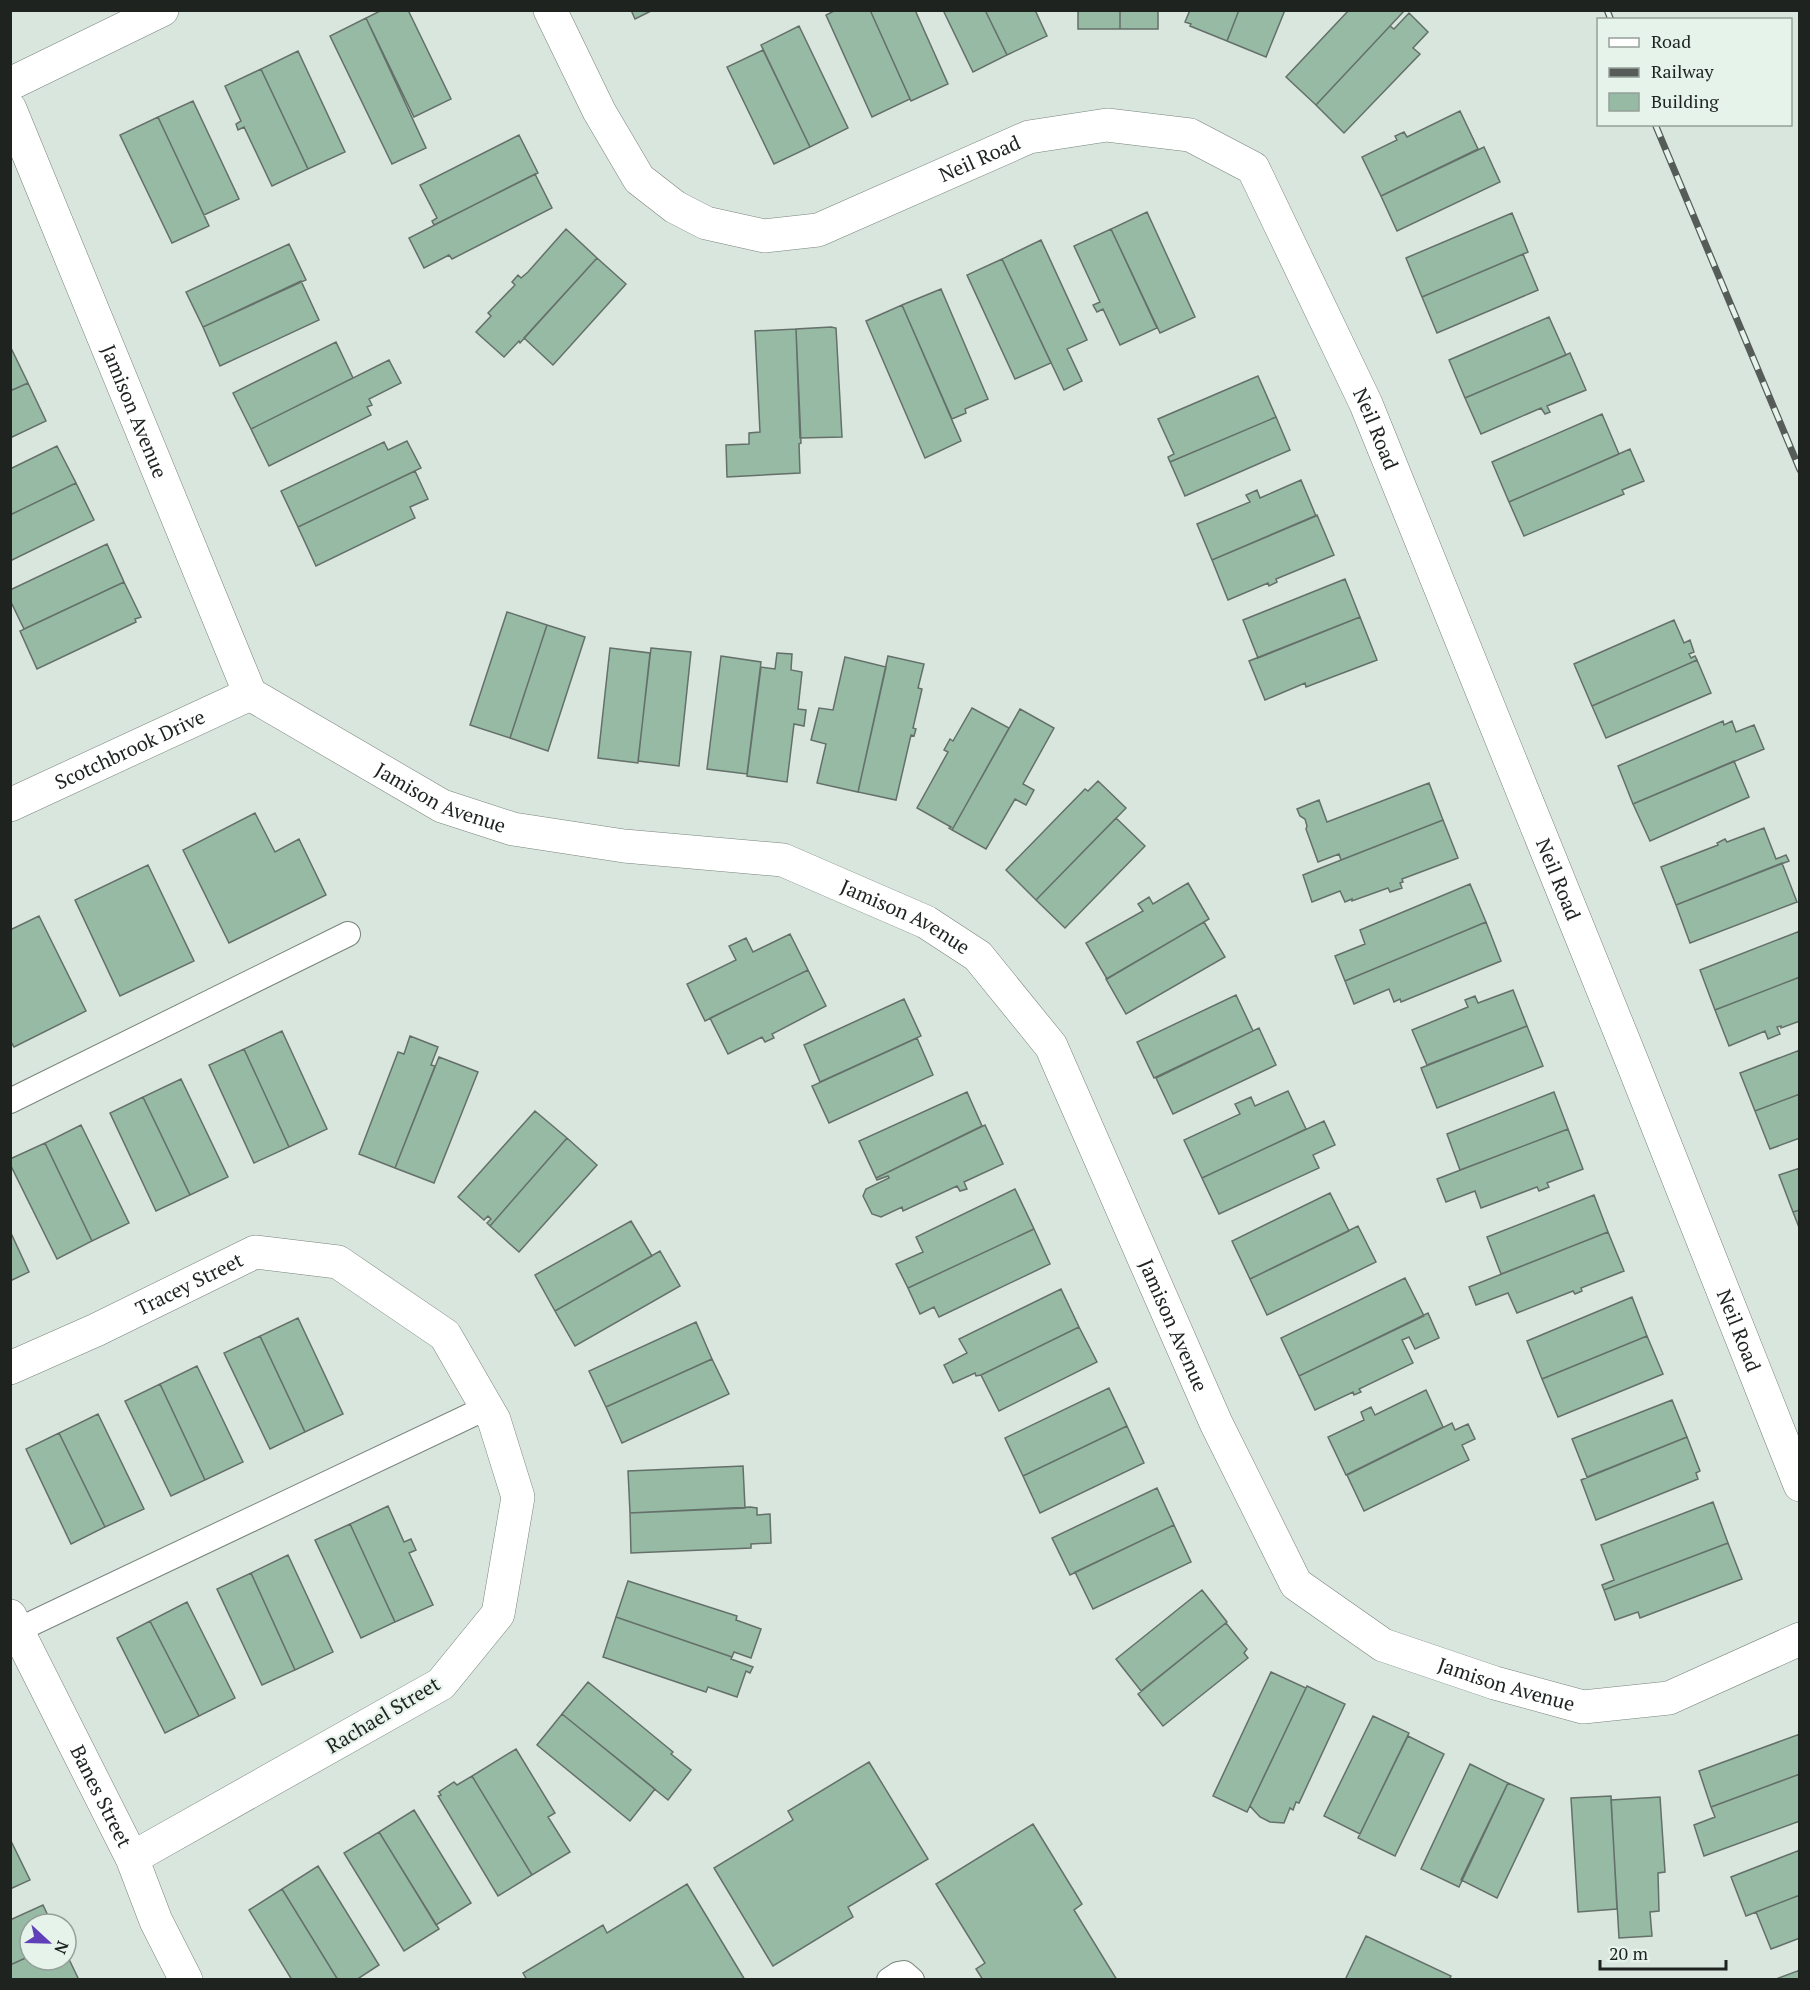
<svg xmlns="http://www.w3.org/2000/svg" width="1810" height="1990" viewBox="0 0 1810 1990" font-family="'PT Serif',serif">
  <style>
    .building { fill: #96baa4; stroke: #647069; stroke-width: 1.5 }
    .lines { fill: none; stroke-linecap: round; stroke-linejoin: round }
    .service-casing { stroke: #78847c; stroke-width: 26 }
    .minor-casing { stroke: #78847c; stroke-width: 34 }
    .service { stroke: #fff; stroke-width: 24 }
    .minor { stroke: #fff; stroke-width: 33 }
    .rail-casing { stroke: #565d59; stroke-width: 7 }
    .rail { stroke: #e5f3ea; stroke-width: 4.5; stroke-dasharray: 14; stroke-linecap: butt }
    .labels { text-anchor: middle; stroke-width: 4.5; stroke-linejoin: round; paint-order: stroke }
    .street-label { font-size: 20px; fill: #1e2320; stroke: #e5f3ea }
  </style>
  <rect width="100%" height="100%" fill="#d8e6dd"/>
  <!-- building -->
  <path class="building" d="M382 10H408L451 99 414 117 366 18Z
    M631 10H653L635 19Z
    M836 10H870L910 99 872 117 826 15Z
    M870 10H915L948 84 911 101Z
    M943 10H985L1007 55 973 72Z
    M985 10H1035L1047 36 1007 55Z
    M1078 10H1120V29H1078Z
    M1120 10H1158V29H1120Z
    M1190 10H1239L1227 41 1190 26 1191 24 1185 22Z
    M1239 10H1285L1266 57 1227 41Z
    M1349 10H1405L1316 105 1286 77Z
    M1409 13 1428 32 1413 48 1420 54 1344 133 1316 105 1390 26 1394 29Z
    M366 18 426 148 392 164 330 36Z
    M799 26 848 128 810 147 761 45Z
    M763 50 810 147 774 164 727 67Z
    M298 51 345 152 308 169 261 69Z
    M261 69 308 169 272 186 244 127 238 130 236 124 241 121 225 86Z
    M193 101 239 199 204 215 158 117Z
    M1460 111 1478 149 1381 196 1362 157 1397 140 1395 136 1404 132 1407 137Z
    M158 117 209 226 172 243 120 135Z
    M519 135 538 173 434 225 432 221 437 218 420 185Z
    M1484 147 1500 182 1397 231 1381 196Z
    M535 174 552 208 452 259 449 255 424 268 409 238Z
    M1147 212 1195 317 1160 333 1111 229Z
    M1512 213 1528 252 1422 297 1406 258Z
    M566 229 597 258 520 343 519 341 504 357 476 332 491 316 488 313 515 285 512 282 518 275 521 278 528 272Z
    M1111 229 1157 328 1120 345 1103 309 1097 312 1093 305 1100 302 1074 246Z
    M1041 240 1087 340 1067 349 1082 381 1064 390 1002 259Z
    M289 244 306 280 203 327 186 292Z
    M1523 254 1538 290 1437 333 1422 297Z
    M597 258 626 284 553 365 524 338Z
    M1002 259 1051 363 1015 379 967 275Z
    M301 281 319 320 220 366 203 327Z
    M941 289 988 399 965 409 966 413 952 419 902 305Z
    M902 305 961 441 925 458 866 321Z
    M1549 317 1566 355 1465 398 1449 360Z
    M831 327 836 328 842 437 800 438 796 329Z
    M796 329 801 443 799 444 800 473 727 477 726 445 749 444V433L760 432 755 331Z
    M336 342 353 378 251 429 233 393Z
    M10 346 28 383 10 391Z
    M1570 353 1586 390 1547 406 1550 412 1545 414 1541 408 1481 434 1465 398Z
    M389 360 401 383 369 399 372 405 367 407 371 415 269 466 251 429Z
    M1258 376 1276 417 1170 462 1168 457 1174 454 1158 419Z
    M28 383 46 421 10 438V391Z
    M1602 414 1619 454 1509 502 1492 462Z
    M1276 417 1290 450 1185 496 1170 462Z
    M407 441 421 468 298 527 281 491 384 442 388 450Z
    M57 446 76 483 10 515V469Z
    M1630 449 1644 481 1622 490 1624 494 1524 536 1509 502Z
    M415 471 428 499 410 507 415 518 316 566 298 527Z
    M1301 480 1316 516 1212 560 1197 524 1250 502 1246 495 1257 490 1260 498Z
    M76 483 94 520 10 561V515Z
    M1317 515 1334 555 1276 579 1277 582 1269 586 1268 583 1228 600 1212 560Z
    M107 544 124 582 24 629 10 600V590Z
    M1345 579 1360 617 1258 658 1243 620Z
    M124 582 141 617 135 619 136 622 37 669 20 631Z
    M507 612 547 625 510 738 470 725Z
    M1360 617 1377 660 1306 687 1305 683 1265 700 1249 661Z
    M1674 620 1684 643 1690 640 1694 652 1689 654 1691 658 1695 656 1697 660 1592 706 1574 664Z
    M547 625 585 637 548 751 510 738Z
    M610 648 650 653 638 763 598 758Z
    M651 648 691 652 679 766 638 761Z
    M777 653 792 654 791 670 802 672 798 709 806 710 804 726 794 724 787 782 747 776 761 667 775 669Z
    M721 656 761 662 747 774 707 769Z
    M888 656 924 664 918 688 922 689 913 728 916 729 914 736 911 735 896 800 858 792Z
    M845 657 886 667 858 792 817 783 826 744 811 740 819 708 833 710Z
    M1697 660 1711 693 1606 738 1592 706Z
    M972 708 1009 728 952 830 949 828 951 827 917 808 948 752 944 750 950 739 953 741Z
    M1020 709 1054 728 1023 784 1034 790 1026 805 1015 799 986 849 952 830Z
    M1723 721 1724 725 1732 721 1736 732 1754 725 1764 749 1633 804 1618 766Z
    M1734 761 1749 797 1650 841 1633 804Z
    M1098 781 1126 808 1036 900 1006 870 1085 789 1088 791Z
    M1429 783 1443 820 1341 860 1339 854 1318 862 1306 829 1307 826 1305 819 1300 816 1297 809 1319 800 1327 822Z
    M255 813 275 852 299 839 326 895 229 943 183 850Z
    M1116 818 1145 846 1065 928 1036 900Z
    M1443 820 1458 858 1402 879 1403 882 1400 883 1402 888 1390 892 1388 888 1352 901V899L1345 902 1340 891 1312 902 1303 875Z
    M1764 828 1776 859 1786 855 1789 861 1676 905 1661 867 1718 845 1717 843 1725 839 1727 842Z
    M1782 863 1797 902 1690 943 1676 905Z
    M148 865 194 961 120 996 75 900Z
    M1188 883 1209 919 1107 979 1086 943 1143 911 1138 904 1149 897 1153 904Z
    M1470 884 1486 922 1345 981 1335 956 1365 944 1360 930Z
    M39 916 86 1011 14 1047 10 1040V930Z
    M1204 922 1225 957 1126 1014 1106 979Z
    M1486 922 1501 961 1401 1002 1400 999 1394 1002 1389 989 1354 1004 1345 981Z
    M1800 931V977L1715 1010 1700 970Z
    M790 934 808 970 705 1021 687 984 736 960 729 946 746 938 753 952Z
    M808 970 826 1006 772 1034 774 1038 765 1042 762 1037 728 1054 710 1018Z
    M1800 977V1021L1781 1028V1026L1777 1027 1780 1034 1768 1039 1765 1031 1729 1046 1715 1010Z
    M1513 990 1527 1026 1427 1065 1412 1030 1468 1007 1465 1000 1475 996 1478 1003Z
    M1236 995 1253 1031 1154 1078 1137 1042Z
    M904 999 921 1036 820 1082 804 1045Z
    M1527 1026 1543 1066 1437 1108 1421 1068Z
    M1259 1028 1276 1065 1173 1114 1156 1078Z
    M282 1031 327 1129 289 1147 244 1049Z
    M410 1036 438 1047 431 1065 435 1066 395 1168 359 1154 398 1052 404 1054Z
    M917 1038 933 1075 829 1123 812 1086Z
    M244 1049 289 1147 254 1163 209 1065Z
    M1800 1050V1094L1755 1111 1740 1073Z
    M439 1057 478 1072 434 1183 395 1168Z
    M181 1079 228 1177 190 1195 143 1097Z
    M1288 1091 1306 1129 1202 1178 1184 1140 1240 1114 1235 1104 1251 1097 1255 1106Z
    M967 1092 982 1126 876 1178 859 1141Z
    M1554 1092 1568 1129 1460 1170 1447 1134Z
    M1800 1094V1138L1770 1149 1755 1111Z
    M143 1097 190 1195 156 1211 110 1113Z
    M535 1111 567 1138 490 1226 487 1223 491 1219 488 1216 484 1220 458 1197Z
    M1324 1121 1335 1145 1313 1155 1319 1168 1219 1214 1202 1178Z
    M81 1125 129 1223 92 1241 45 1143Z
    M985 1125 1003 1164 964 1182 967 1189 960 1191 957 1186 903 1211 902 1207 881 1217 872 1214 863 1196 866 1189 889 1178 888 1176 877 1180 876 1178Z
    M1568 1129 1583 1169 1547 1183 1549 1187 1539 1191 1537 1187 1481 1208 1475 1191 1446 1202 1437 1179Z
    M567 1138 597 1165 519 1252 490 1226Z
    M45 1143 92 1241 57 1259 10 1164V1159Z
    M1800 1168V1210L1793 1212 1779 1175Z
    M1015 1189 1034 1229 908 1288 896 1264 923 1252 916 1237Z
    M1330 1193 1349 1231 1250 1279 1232 1241Z
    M1594 1195 1608 1232 1501 1274 1487 1237Z
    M1800 1210V1230L1793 1212Z
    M631 1221 652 1256 555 1311 535 1275Z
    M1358 1226 1376 1262 1267 1315 1250 1279Z
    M1034 1229 1050 1264 939 1317 934 1307 920 1314 908 1288Z
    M10 1231 29 1272 10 1281Z
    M1608 1232 1624 1271 1581 1288 1582 1291 1575 1294 1573 1291 1517 1313 1508 1293 1476 1305 1469 1287Z
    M660 1251 680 1286 575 1346 555 1311Z
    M1405 1278 1424 1316 1299 1376 1281 1338Z
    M1061 1289 1079 1327 981 1375 976 1376 975 1373 953 1383 944 1365 967 1353 959 1339Z
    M1632 1297 1647 1336 1542 1379 1527 1341Z
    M1428 1313 1439 1338 1415 1349 1409 1337 1402 1340 1413 1363 1359 1389 1361 1392 1354 1395 1353 1392 1315 1410 1299 1376Z
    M298 1318 343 1414 305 1432 260 1336Z
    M696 1322 712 1359 606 1407 589 1371Z
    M1079 1327 1097 1362 999 1411 981 1375Z
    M260 1336 305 1432 270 1449 224 1353Z
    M1647 1336 1663 1374 1558 1417 1542 1379Z
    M712 1359 729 1394 622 1443 606 1407Z
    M197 1366 243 1462 205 1480 160 1384Z
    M160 1384 205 1480 171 1496 125 1401Z
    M1109 1388 1127 1426 1023 1476 1005 1438Z
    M1426 1390 1443 1427 1346 1475 1328 1437 1364 1420 1361 1412 1371 1407 1375 1415Z
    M1672 1400 1687 1437 1587 1477 1572 1439Z
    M98 1414 144 1509 105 1527 59 1433Z
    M1452 1423 1455 1430 1468 1424 1475 1439 1462 1445 1469 1460 1364 1511 1347 1475Z
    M1127 1426 1144 1463 1040 1513 1023 1476Z
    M59 1433 105 1527 71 1544 26 1449Z
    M1687 1437 1700 1471 1696 1473 1698 1479 1596 1520 1581 1480Z
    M743 1466 745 1508 630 1513 628 1471Z
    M1157 1488 1174 1525 1070 1575 1052 1538Z
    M1713 1502 1728 1543 1604 1590 1602 1585 1614 1580 1601 1545Z
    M388 1506 404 1542 411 1539 416 1550 409 1553 433 1605 395 1622 350 1524Z
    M750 1507 757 1508V1515L770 1514 771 1543 751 1544V1548L631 1553 630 1513Z
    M350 1524 395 1622 361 1638 315 1540Z
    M1174 1525 1191 1562 1093 1609 1075 1572Z
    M1728 1543 1742 1579 1640 1618 1638 1612 1615 1620 1604 1590Z
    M288 1555 333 1652 295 1670 251 1573Z
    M251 1573 295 1670 262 1685 217 1589Z
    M628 1581 737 1616 736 1620 761 1629 751 1658 734 1652 732 1657 616 1617Z
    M1202 1590 1227 1622 1141 1691 1116 1659Z
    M187 1602 235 1698 199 1716 150 1621Z
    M616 1617 732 1657 731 1659 753 1667 750 1673 746 1671 737 1697 708 1687 706 1692 603 1657Z
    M150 1621 199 1716 165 1733 117 1638Z
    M1226 1623 1247 1649 1244 1653 1248 1658 1163 1726 1138 1694Z
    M1271 1672 1306 1688 1247 1812 1213 1796Z
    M588 1682 673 1752 671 1754 691 1770 668 1800 562 1714Z
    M1307 1686 1345 1704 1299 1803 1296 1802 1293 1810 1290 1808 1284 1823 1270 1822 1260 1817 1250 1806Z
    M562 1714 655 1789 630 1821 537 1745Z
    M1373 1716 1409 1733 1360 1834 1324 1816Z
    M1800 1734V1774L1711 1807 1699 1771Z
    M1408 1736 1444 1754 1395 1856 1358 1838Z
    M516 1749 555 1813 548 1817 570 1852 532 1875 472 1776Z
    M869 1762 928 1859 848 1907 853 1917 773 1966 714 1868 793 1820 788 1811Z
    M1470 1764 1508 1783 1459 1887 1421 1869Z
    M1800 1774V1821L1704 1856 1694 1825 1715 1817 1711 1807Z
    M472 1776 532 1875 498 1896 438 1796 441 1795 439 1792 454 1782 457 1785Z
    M1508 1783 1544 1799 1497 1898 1461 1880Z
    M1611 1796 1617 1909 1578 1912 1571 1798Z
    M1660 1797 1665 1872 1658 1873 1659 1911 1650 1912 1652 1936 1619 1938 1611 1800Z
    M414 1810 471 1903 436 1925 379 1832Z
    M1033 1824 1082 1904 1074 1910 1117 1980H983L976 1969 985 1963 936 1884Z
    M379 1832 439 1929 404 1951 344 1853Z
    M11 1841 30 1880 10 1889V1842Z
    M1800 1850V1895L1746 1916 1731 1877Z
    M318 1866 379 1965 356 1980H338L282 1889Z
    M687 1884 745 1980H527L523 1973 603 1925 607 1933Z
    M282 1889 338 1980H292L249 1910Z
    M1800 1895V1938L1771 1949 1756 1912Z
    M43 1905 52 1924H30V1956L10 1965V1920Z
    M1366 1936 1451 1976 1449 1980H1345Z
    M66 1953 78 1978 75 1980H10V1965L30 1956V1960H66Z
    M1800 1970V1980H1777L1776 1979Z"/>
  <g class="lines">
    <!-- service casing -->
    <g class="service-casing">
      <path id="service" d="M10 1101 348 934
        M18 1630 488 1407
        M889 1980 898 1974 904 1973 912 1980"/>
    </g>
    <!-- minor casing -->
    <g class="minor-casing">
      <g id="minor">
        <path id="s1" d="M550 10 599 111 639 179 675 207 706 223 764 236 818 230 1029 137 1107 125 1190 135 1253 168 1366 404 1633 1064 1800 1485"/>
        <path d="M10 84 162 10"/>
        <path id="s2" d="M10 109 250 694 442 806 513 829 624 846 783 860 926 922 978 956 1051 1046 1216 1423 1296 1584 1383 1645 1495 1683 1583 1707 1669 1698 1800 1639"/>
        <path id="s3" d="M10 805 250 694"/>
        <path id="s4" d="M10 1368 96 1330 255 1252 338 1262 445 1335 494 1420 518 1497 498 1614 441 1684 132 1858"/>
        <path id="s5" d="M10 1616 132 1858 156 1921 186 1980"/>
      </g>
    </g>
    <!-- service -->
    <use href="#service" class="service"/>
    <!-- minor -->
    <use href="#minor" class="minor"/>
    <!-- rail casing -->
    <g class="rail-casing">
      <path id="rail" d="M1607 10 1611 20
        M1655 124 1800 470"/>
    </g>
    <!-- rail -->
    <use href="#rail" class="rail"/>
  </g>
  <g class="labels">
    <!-- street labels -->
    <g class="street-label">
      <text dy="7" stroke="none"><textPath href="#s1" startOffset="562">Neil Road</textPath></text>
      <text dy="7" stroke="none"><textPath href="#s2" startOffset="327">Jamison Avenue</textPath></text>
      <text dy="7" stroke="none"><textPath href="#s1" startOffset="1138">Neil Road</textPath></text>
      <text dy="7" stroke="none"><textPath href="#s3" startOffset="132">Scotchbrook Drive</textPath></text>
      <text dy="7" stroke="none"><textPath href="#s2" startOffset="850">Jamison Avenue</textPath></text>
      <text dy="7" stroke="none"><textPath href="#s1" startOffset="1624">Neil Road</textPath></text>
      <text dy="7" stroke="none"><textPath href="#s2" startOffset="1336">Jamison Avenue</textPath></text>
      <text dy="7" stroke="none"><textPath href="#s4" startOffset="198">Tracey Street</textPath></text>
      <text dy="7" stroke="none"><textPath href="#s2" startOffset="1840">Jamison Avenue</textPath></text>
      <text dy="7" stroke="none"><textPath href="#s1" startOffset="2110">Neil Road</textPath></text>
      <text dy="7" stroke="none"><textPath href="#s2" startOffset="2362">Jamison Avenue</textPath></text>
      <text transform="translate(383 1715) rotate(-31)" y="7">Rachael Street</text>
      <text dy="7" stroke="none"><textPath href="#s5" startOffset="202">Banes Street</textPath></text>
    </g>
  </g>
  <!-- border -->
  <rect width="1810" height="1990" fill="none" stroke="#1e2320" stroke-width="24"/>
  <!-- legend -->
  <rect x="1597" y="18" width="195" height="108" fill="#e5f3ea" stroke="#95a099" stroke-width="1.5"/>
  <rect x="1609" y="38" width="30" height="9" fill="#ffffff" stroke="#95a099" stroke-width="1.5"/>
  <text x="1651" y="48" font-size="18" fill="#1e2320">Road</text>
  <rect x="1609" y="68" width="30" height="9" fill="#565d59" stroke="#95a099" stroke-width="1.5"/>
  <text x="1651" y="78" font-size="18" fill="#1e2320">Railway</text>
  <rect x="1609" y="93" width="30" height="18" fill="#96baa4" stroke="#95a099" stroke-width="1.5"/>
  <text x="1651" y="108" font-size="18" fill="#1e2320">Building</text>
  <!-- north arrow -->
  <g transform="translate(48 1942) rotate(112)"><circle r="28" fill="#e5f3ea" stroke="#95a099" stroke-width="1.5"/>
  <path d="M0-4.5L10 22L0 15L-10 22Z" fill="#5f40b8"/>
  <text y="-9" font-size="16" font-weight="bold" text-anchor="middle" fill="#1e2320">N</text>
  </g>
  <!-- scale -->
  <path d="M1600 1960v9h126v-9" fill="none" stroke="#1e2320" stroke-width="3"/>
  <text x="1609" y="1960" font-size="18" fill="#1e2320" stroke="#e5f3ea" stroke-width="4.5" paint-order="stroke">20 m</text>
</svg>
